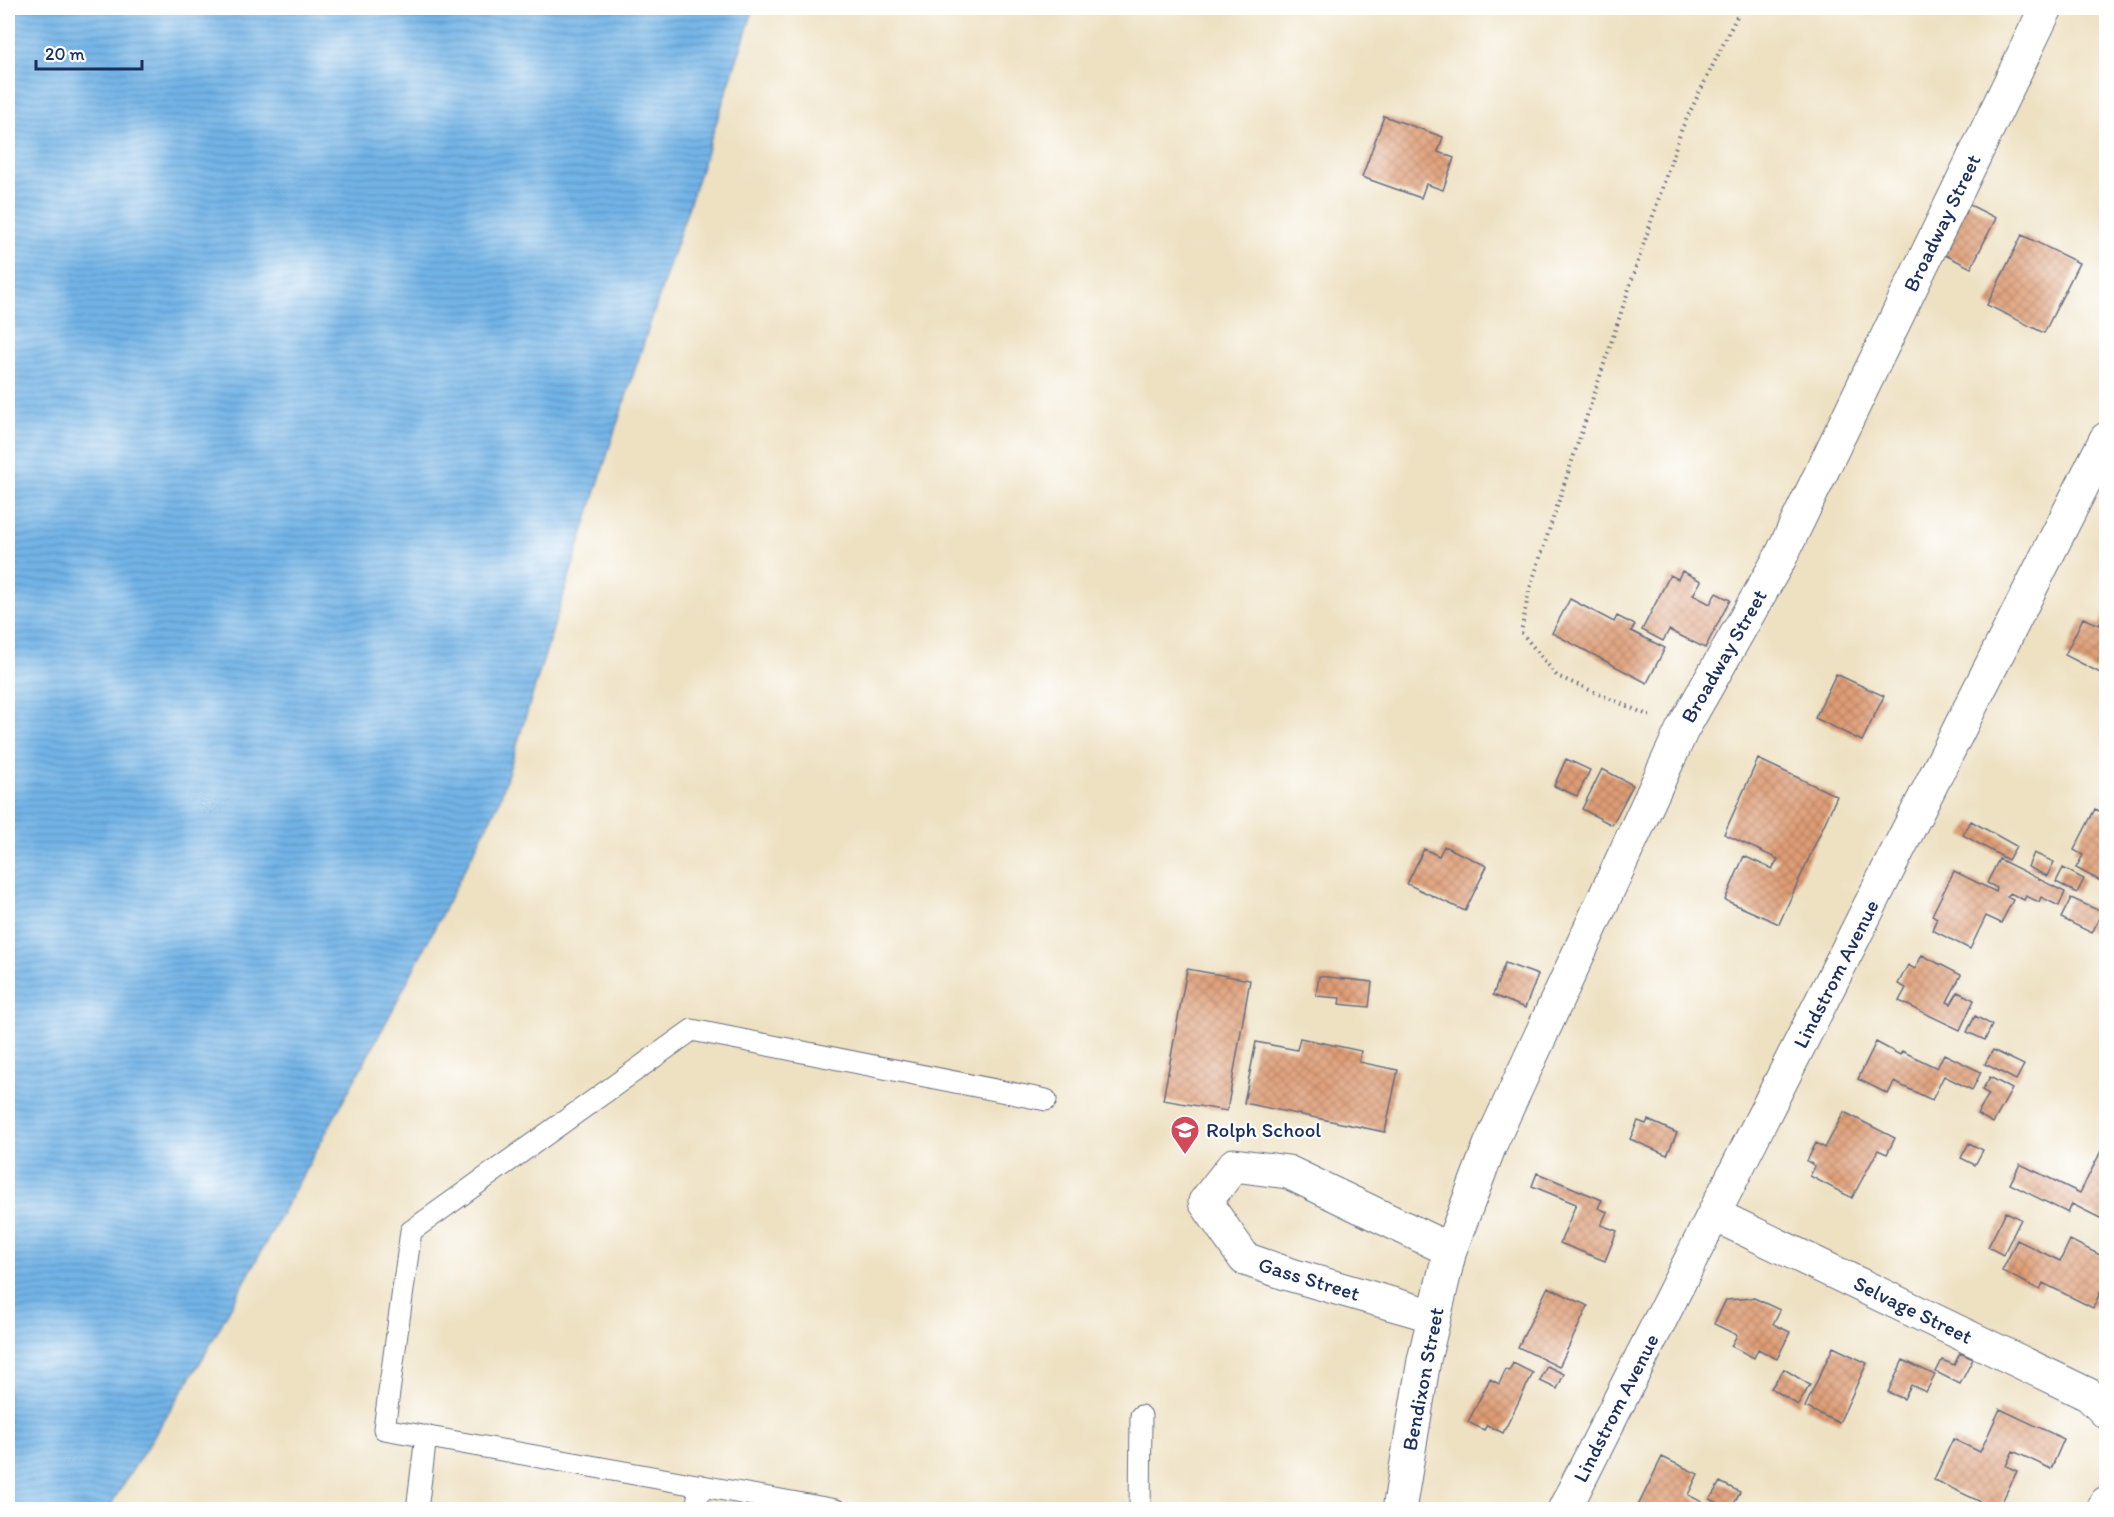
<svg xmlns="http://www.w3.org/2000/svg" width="2114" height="1517" viewBox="0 0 2114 1517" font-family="Itim,sans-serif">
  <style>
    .water { fill: url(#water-rules); stroke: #4672a2; stroke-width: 1.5 }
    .building { fill: url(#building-cross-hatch) }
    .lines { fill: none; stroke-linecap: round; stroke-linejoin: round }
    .lane-casing { stroke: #656d81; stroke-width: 23 }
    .street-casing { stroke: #656d81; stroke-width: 35 }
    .path { stroke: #656d81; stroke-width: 4; stroke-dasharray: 1.5 4.5; stroke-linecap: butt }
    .lane { stroke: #fff; stroke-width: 21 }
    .street { stroke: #fff; stroke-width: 33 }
    .labels { text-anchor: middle; stroke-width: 4.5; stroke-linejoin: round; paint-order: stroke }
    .street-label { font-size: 21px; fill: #1b2f5e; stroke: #fff }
    .poi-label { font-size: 21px; fill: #1b2f5e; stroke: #fff; text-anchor: start }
  </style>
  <defs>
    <pattern id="water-rules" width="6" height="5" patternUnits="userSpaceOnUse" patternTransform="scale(1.5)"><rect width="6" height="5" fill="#72b4e7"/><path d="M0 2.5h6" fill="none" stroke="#5d93be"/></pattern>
    <pattern id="building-cross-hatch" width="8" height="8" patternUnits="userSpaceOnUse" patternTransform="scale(1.5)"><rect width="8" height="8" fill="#df9d75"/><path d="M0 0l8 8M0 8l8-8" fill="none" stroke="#b48063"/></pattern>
  </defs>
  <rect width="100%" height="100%" fill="#fff"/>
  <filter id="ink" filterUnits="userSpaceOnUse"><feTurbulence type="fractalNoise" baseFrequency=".0167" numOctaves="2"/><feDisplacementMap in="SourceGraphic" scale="12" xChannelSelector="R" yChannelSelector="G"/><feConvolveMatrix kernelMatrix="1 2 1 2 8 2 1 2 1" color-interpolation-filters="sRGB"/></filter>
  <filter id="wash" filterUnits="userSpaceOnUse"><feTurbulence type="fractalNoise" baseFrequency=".008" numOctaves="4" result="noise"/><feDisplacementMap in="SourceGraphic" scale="24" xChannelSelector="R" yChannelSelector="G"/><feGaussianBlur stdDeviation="1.35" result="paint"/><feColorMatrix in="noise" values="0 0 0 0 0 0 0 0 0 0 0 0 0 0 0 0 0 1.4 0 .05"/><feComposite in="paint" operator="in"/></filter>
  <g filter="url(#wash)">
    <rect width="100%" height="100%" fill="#eee1c2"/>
    <!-- water -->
    <path class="water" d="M8 8H754L613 436 499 802 391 1013 204 1356 114 1499 110 1509H8Z"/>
    <g id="blocks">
      <!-- building -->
      <path class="building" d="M1384 116 1443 137 1438 152 1454 158 1443 190 1426 184 1421 198 1362 177Z
        M1962 201 1996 218 1971 268 1937 251Z
        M2022 235 2079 263 2044 333 1987 305Z
        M1682 571 1701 581 1693 595 1710 604 1716 593 1730 600 1705 648 1669 630 1663 641 1642 630 1670 575 1678 579Z
        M1570 599 1614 622 1617 616 1635 625 1631 631 1665 648 1647 683 1552 633Z
        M2106 611V676L2065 655 2083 618 2099 625Z
        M1836 674 1884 696 1862 741 1815 718Z
        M1566 759 1590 770 1577 796 1554 786Z
        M1758 759 1837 796 1779 924 1725 900 1744 856 1772 869 1778 859 1724 834Z
        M1602 769 1633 785 1612 825 1582 809Z
        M2095 809 2106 814V884L2076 868 2083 855 2074 850Z
        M1971 821 2016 846 2008 860 1963 835Z
        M1444 846 1487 866 1465 911 1407 884 1424 849 1439 856Z
        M2034 853 2054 862 2047 876 2028 867Z
        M1999 859 2065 892 2059 906 2041 897 2039 902 2026 896 2024 900 2010 893 2007 897 2013 900 2001 923 1986 916 1970 949 1932 930 1937 918 1932 915 1954 871 1996 892 1997 888 1987 883Z
        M2063 868 2084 879 2077 893 2056 882Z
        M2071 898 2102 912 2092 933 2061 918Z
        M1922 955 1961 975 1947 1002 1951 1004 1958 992 1974 1000 1960 1030 1899 1001 1906 988 1898 984 1908 965 1915 969Z
        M1505 963 1538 975 1525 1008 1493 995Z
        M1187 969 1250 980 1227 1111 1163 1100Z
        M1319 976 1372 982 1369 1007 1339 1004 1340 998 1316 996Z
        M1975 1016 1992 1025 1985 1040 1967 1032Z
        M1300 1038 1361 1051 1359 1062 1398 1070 1385 1132 1244 1103 1256 1042 1297 1050Z
        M1876 1042 1900 1055 1902 1051 1937 1068 1944 1054 1981 1072 1972 1090 1944 1076 1932 1100 1894 1082 1888 1094 1858 1079Z
        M1993 1050 2024 1065 2016 1080 1985 1064Z
        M1990 1077 2012 1089 1993 1123 1977 1114 1989 1094 1982 1090Z
        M1844 1112 1895 1138 1887 1154 1878 1150 1852 1198 1810 1176 1815 1166 1807 1161 1816 1143 1825 1148Z
        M1648 1120 1677 1133 1667 1155 1630 1139 1638 1121 1646 1124Z
        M2106 1141V1221L2072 1204 2068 1213 2010 1184 2020 1164 2080 1193Z
        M1969 1143 1983 1150 1975 1165 1961 1158Z
        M1537 1173 1602 1200 1598 1208 1607 1212 1601 1225 1617 1231 1605 1261 1560 1243 1576 1204 1532 1186Z
        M2006 1212 2021 1219 2003 1255 1988 1247Z
        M2017 1240 2060 1261 2070 1240 2106 1258V1280L2093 1308 2043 1283 2040 1290 2002 1271Z
        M1548 1287 1588 1306 1559 1367 1518 1347Z
        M1754 1298 1780 1310 1773 1324 1790 1332 1777 1359 1758 1349 1754 1358 1731 1346 1737 1335 1714 1324 1726 1300Z
        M1833 1347 1867 1363 1839 1423 1805 1407Z
        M1960 1353 1973 1359 1960 1384 1936 1372 1942 1360 1954 1365Z
        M1903 1360 1935 1375 1926 1392 1911 1385 1904 1399 1888 1392Z
        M1513 1363 1533 1373 1503 1433 1487 1425 1484 1430 1468 1422 1490 1379 1499 1384 1506 1369 1509 1371Z
        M1547 1366 1564 1374 1557 1389 1540 1381Z
        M1784 1369 1810 1385 1798 1405 1771 1388Z
        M2000 1409 2064 1439 2051 1469 2013 1451 2006 1466 2017 1471 1998 1510 1934 1480 1953 1439 1980 1452Z
        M1662 1457 1698 1474 1688 1495 1710 1506 1708 1510H1636Z
        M1720 1482 1740 1492 1731 1510 1710 1499Z"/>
    </g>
  </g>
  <g filter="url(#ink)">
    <use href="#blocks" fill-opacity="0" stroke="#656d81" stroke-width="1.5"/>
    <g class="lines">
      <!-- lane casing -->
      <g class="lane-casing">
        <path id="lane" d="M417 1510 426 1436
          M696 1510 700 1485
          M836 1510 384 1429 411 1231 692 1030 1046 1100
          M1140 1510 1141 1416"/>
      </g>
      <!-- street casing -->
      <g class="street-casing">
        <path id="street" d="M1715 1215 2089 1395 2106 1412
          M1434 1316 1288 1274 1245 1259 1205 1202 1234 1165 1288 1172 1450 1250
          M1399 1510 1424 1360 1450 1250 1490 1145 1682 730 1780 558 2046 8
          M1564 1510 2106 439
          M2103 1510 2106 1503"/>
      </g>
      <!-- path -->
      <path class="path" d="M1650 716 1557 676 1521 632 1529 591 1682 128 1741 8"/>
      <!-- lane -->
      <use href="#lane" class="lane"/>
      <!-- street -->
      <use href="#street" class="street"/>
    </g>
  </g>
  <!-- icons -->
  <defs>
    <g id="school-pin" transform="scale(1.5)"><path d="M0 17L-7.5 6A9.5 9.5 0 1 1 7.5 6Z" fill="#d1495b" stroke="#fff"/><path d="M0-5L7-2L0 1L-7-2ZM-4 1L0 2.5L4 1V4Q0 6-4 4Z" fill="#fff"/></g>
  </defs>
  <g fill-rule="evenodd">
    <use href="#school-pin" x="1185" y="1130"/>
  </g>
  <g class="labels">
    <!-- street labels -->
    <g class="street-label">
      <text transform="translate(1942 223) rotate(-64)" y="7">Broadway Street</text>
      <text transform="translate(1724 656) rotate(-60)" y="7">Broadway Street</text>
      <text transform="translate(1836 974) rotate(-63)" y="7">Lindstrom Avenue</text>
      <text transform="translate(1309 1279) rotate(17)" y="7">Gass Street</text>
      <text transform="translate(1913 1310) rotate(26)" y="7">Selvage Street</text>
      <text transform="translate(1423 1379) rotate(-79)" y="7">Bendixon Street</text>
      <text transform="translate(1616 1408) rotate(-63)" y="7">Lindstrom Avenue</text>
    </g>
    <!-- poi labels -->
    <g class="poi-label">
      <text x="1206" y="1137">Rolph School</text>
    </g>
  </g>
  <!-- margin -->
  <rect width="2114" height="1517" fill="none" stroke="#fff" stroke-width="30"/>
  <!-- scale -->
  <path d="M36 60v9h106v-9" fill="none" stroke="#1b2f5e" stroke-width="3"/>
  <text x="45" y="60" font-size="18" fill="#1b2f5e" stroke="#ffffff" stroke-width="4.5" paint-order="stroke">20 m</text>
</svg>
